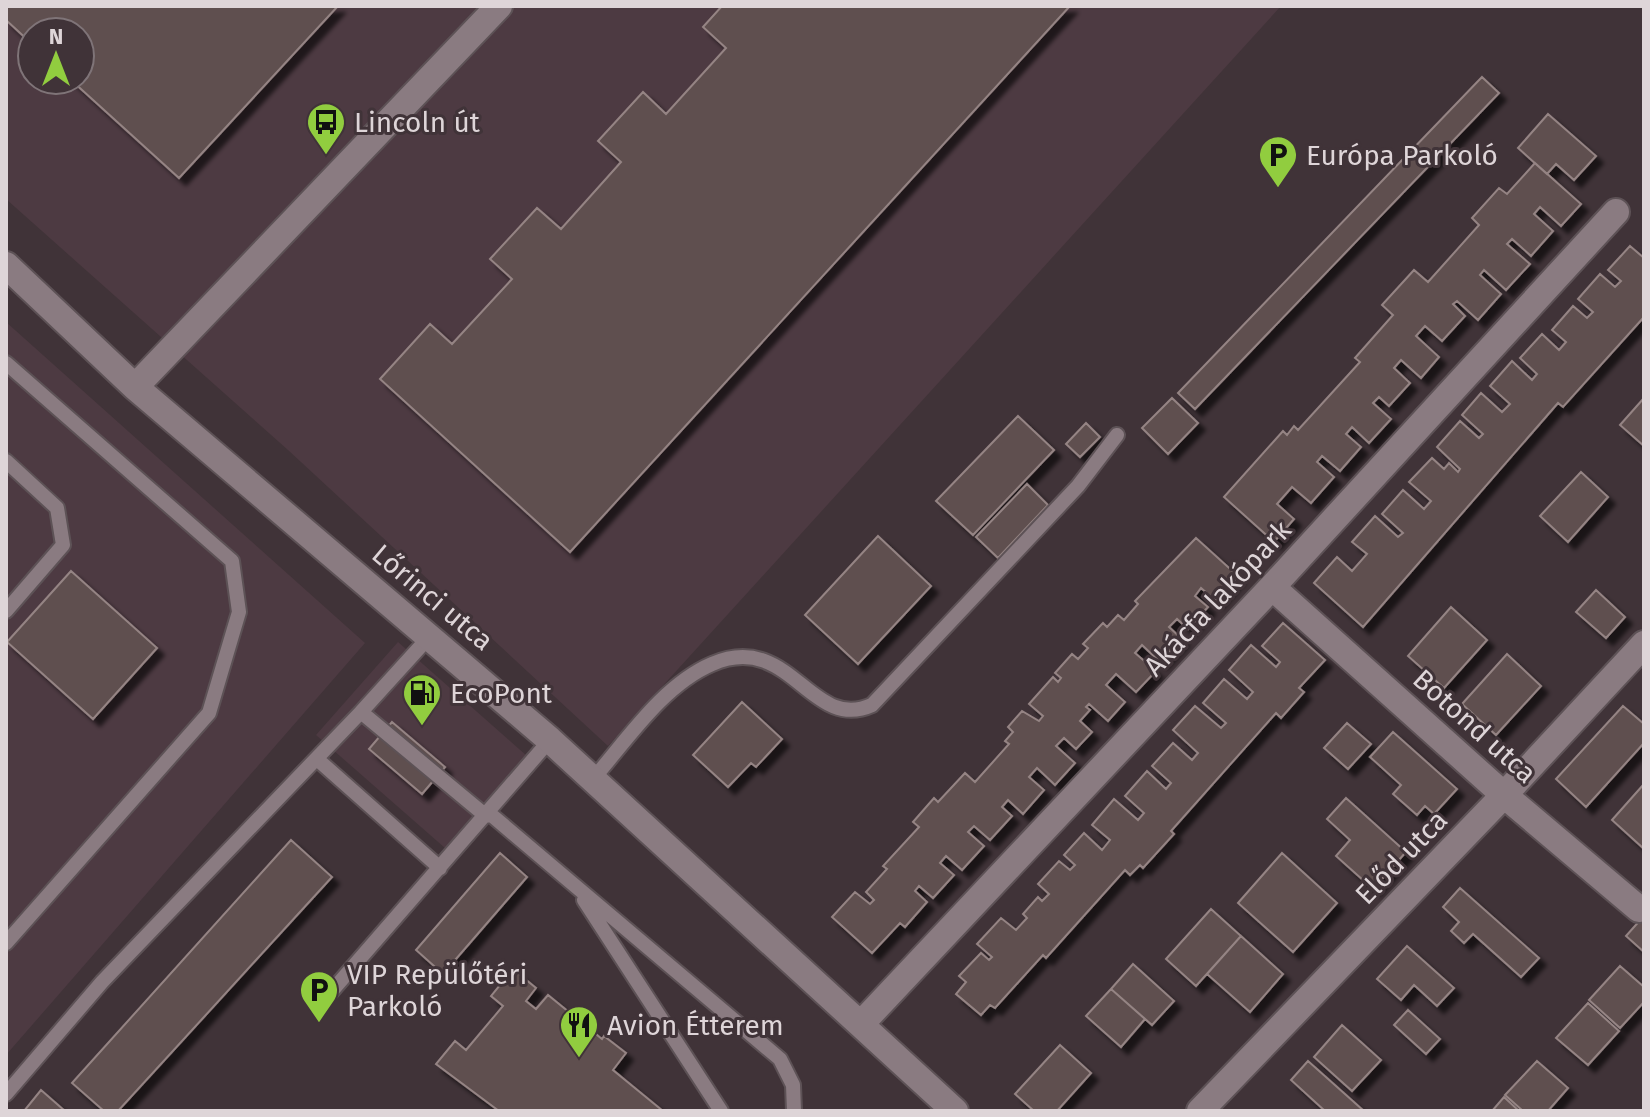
<svg xmlns="http://www.w3.org/2000/svg" width="1650" height="1117" viewBox="0 0 1650 1117" font-family="'Fira Sans',sans-serif">
  <style>
    .built { fill: #4d3a42; fill-rule: evenodd }
    .building { fill: #5f504f; stroke: #958484; stroke-width: 2; filter: url(#shadow) }
    .lines { fill: none; stroke-linecap: round; stroke-linejoin: round }
    .service-casing { stroke: #5d5256; stroke-width: 18 }
    .minor-casing { stroke: #5d5256; stroke-width: 30 }
    .service { stroke: #8a7b81; stroke-width: 14 }
    .minor { stroke: #8a7b81; stroke-width: 26 }
    .labels { text-anchor: middle; stroke-width: 6; stroke-linejoin: round; paint-order: stroke }
    .poi-label { font-size: 28px; fill: #ded5d8; stroke: #403338; text-anchor: start }
    .street-label { font-size: 28px; fill: #ded5d8; stroke: #403338 }
  </style>
  <defs>
    <filter id="shadow"><feDropShadow dx="7" dy="7" stdDeviation="2" flood-color="#0009"/></filter>
  </defs>
  <rect width="100%" height="100%" fill="#403338"/>
  <!-- built -->
  <path class="built" d="M6 6H1281L608 746 288 450 6 199ZM32 32H80V80H32Z
    M6 322 365 643 6 1055Z
    M398 642 527 756 445 848 316 735Z"/>
  <!-- building -->
  <path class="building" d="M6 6H338L179 178 71 80H80V32H32V44L6 20Z
    M722 6H1070L570 552 380 379 430 324 452 344 512 279 490 259 537 208 561 229 621 162 598 141 643 92 666 114 726 48 703 27Z
    M1482 77 1499 93 1195 409 1178 393Z
    M1548 114 1596 156 1574 180 1556 164 1547 174 1518 148Z
    M1535 163 1581 204 1561 226 1540 207 1534 214 1553 231 1531 256 1512 239 1507 244 1530 264 1506 290 1484 270 1480 275 1501 294 1478 320 1457 301 1453 304 1465 316 1442 341 1425 326 1416 336 1439 357 1421 378 1401 360 1394 368 1410 383 1389 406 1379 397 1373 403 1391 419 1369 443 1352 427 1346 434 1361 447 1340 471 1322 456 1317 462 1334 477 1311 503 1292 487 1277 504 1294 519 1274 542 1224 497 1283 431 1287 435 1294 426 1298 430 1360 362 1355 358 1393 315 1382 305 1414 270 1428 282 1479 225 1472 218 1499 188 1507 194Z
    M1630 246 1644 258V317L1563 407 1558 403 1363 627 1314 583 1337 557 1352 571 1367 554 1352 542 1375 516 1398 537 1403 533 1382 514 1403 490 1424 509 1431 501 1409 482 1432 458 1444 469 1449 463 1458 472 1460 469 1437 447 1460 421 1479 438 1483 434 1462 415 1481 393 1502 412 1510 404 1490 386 1512 361 1532 380 1537 374 1520 358 1542 334 1559 350 1566 342 1552 330 1573 306 1587 318 1593 312 1578 299 1600 274 1615 287 1621 281 1608 270Z
    M1172 398 1198 423 1168 454 1142 428Z
    M1644 398V446L1620 425Z
    M1018 416 1054 450 973 535 936 501Z
    M1086 423 1100 437 1080 457 1066 444Z
    M1581 472 1608 497 1568 542 1540 516Z
    M1027 484 1048 505 998 558 976 537Z
    M878 536 931 586 858 664 805 615Z
    M1196 538 1238 576 1216 601 1201 588 1195 596 1208 607 1188 629 1177 619 1169 627 1182 639 1160 662 1142 645 1135 653 1156 671 1136 692 1116 674 1106 685 1125 702 1108 721 1089 704 1086 707 1090 710 1080 721 1092 732 1076 749 1064 738 1056 746 1075 763 1055 785 1037 768 1029 777 1044 790 1023 814 1008 800 1002 807 1012 816 990 840 974 826 968 832 984 846 962 870 946 856 940 863 954 875 933 898 919 886 915 891 927 902 905 927 900 923 872 953 832 917 855 892 870 904 874 900 866 892 887 869 883 866 919 827 913 822 934 798 938 802 965 773 975 782 1009 744 1005 741 1013 732 1008 727 1022 711 1039 721 1043 716 1029 704 1053 677 1058 682 1061 678 1055 673 1072 654 1078 659 1088 648 1083 644 1103 623 1107 627 1118 615 1124 620 1138 604 1135 601Z
    M71 571 157 648 93 719 7 642Z
    M1596 590 1625 617 1606 638 1576 612Z
    M1451 607 1487 640 1444 688 1408 656Z
    M1283 623 1325 660 1299 688 1304 692 1281 718 1276 713 1171 831 1174 834 1143 868 1140 865 1130 875 1125 870 1046 958 1043 955 995 1008 990 1005 981 1015 956 994 966 982 959 976 981 953 989 960 992 957 977 944 1001 918 1016 930 1027 918 1023 914 1038 897 1042 901 1049 894 1038 884 1059 861 1070 870 1075 865 1064 855 1084 833 1102 850 1110 840 1092 825 1114 799 1138 820 1144 813 1125 796 1147 771 1166 789 1171 783 1152 766 1173 743 1192 760 1198 753 1173 730 1195 706 1221 728 1226 723 1203 703 1224 679 1247 699 1253 692 1229 670 1251 645 1276 667 1280 662 1262 646Z
    M1507 654 1541 686 1496 735 1462 704Z
    M742 702 782 739 756 767 751 763 728 787 693 755Z
    M1623 706 1644 724V743L1586 807 1556 779Z
    M392 722 445 767 422 794 369 749Z
    M1347 723 1371 744 1348 769 1324 748Z
    M1393 732 1457 789 1434 814 1425 806 1417 815 1393 794 1401 785 1370 757Z
    M1644 784V847L1643 848 1612 820Z
    M1346 798 1406 852 1373 889 1336 856 1350 840 1327 819Z
    M291 840 332 877 118 1111H104L72 1083Z
    M500 853 527 877 443 974 416 950Z
    M1282 853 1337 903 1293 952 1238 903Z
    M1460 888 1539 958 1521 977 1473 934 1464 943 1451 931 1459 922 1443 907Z
    M1211 909 1241 936 1196 986 1166 959Z
    M1642 918 1644 919V952L1626 936Z
    M1241 936 1283 974 1250 1012 1207 974Z
    M1407 946 1454 988 1437 1006 1414 985 1401 1000 1377 979Z
    M1133 964 1174 1001 1152 1025 1111 989Z
    M1620 966 1644 987V1002L1620 1028 1589 1000Z
    M513 969 536 988 526 1001 536 1009 548 995 602 1039 604 1036 626 1053 613 1070 663 1111H499L436 1064 455 1041 466 1050 503 1006 491 996Z
    M1111 989 1145 1019 1121 1047 1086 1016Z
    M1588 1003 1619 1031 1588 1065 1556 1038Z
    M1408 1010 1440 1039 1426 1054 1394 1025Z
    M1342 1025 1381 1060 1352 1091 1314 1057Z
    M1060 1045 1091 1073 1057 1111H1034L1015 1094Z
    M1308 1061 1364 1111H1325L1291 1080Z
    M1537 1061 1568 1088 1548 1111H1523L1505 1095Z
    M41 1090 65 1111H24Z
    M1504 1097 1519 1111H1492Z"/>
  <g class="lines">
    <!-- service casing -->
    <g class="service-casing">
      <path id="service" d="M6 363 232 561 239 612 209 713 6 943
        M6 461 57 508 63 545 6 611
        M430 636 361 712 486 816
        M317 759 440 868
        M593 779C627 740 663 685 712 664 791 630 810 733 872 705L1078 486 1117 435
        M489 813 780 1059 793 1085 794 1111
        M584 900 721 1111
        M331 992 550 740
        M6 1094 102 982 361 712"/>
    </g>
    <!-- minor casing -->
    <g class="minor-casing">
      <path id="minor" d="M6 265 135 387 550 740 955 1111
        M135 387 499 6
        M1272 587 1504 795 1639 909
        M861 1024 1272 587 1616 212
        M1200 1111 1504 795 1644 644"/>
    </g>
    <!-- service -->
    <use href="#service" class="service"/>
    <!-- minor -->
    <use href="#minor" class="minor"/>
  </g>
  <!-- icons -->
  <defs>
    <g id="bus-pin" transform="scale(2)"><path d="M0 17L-7.5 6A9.5 9.5 0 1 1 7.5 6Z" fill="#91cd3f" stroke="#403338"/><path d="M-5-6H5V4H4V6H2V4H-2V6H-4V4H-5ZM-3.5-4V0h7V-4ZM-3.5 1.2v1.5H-2V1.2ZM2 1.2v1.5H3.5V1.2Z" fill="#111"/></g>
    <g id="parking-pin" transform="scale(2)"><path d="M0 17L-7.5 6A9.5 9.5 0 1 1 7.5 6Z" fill="#91cd3f" stroke="#403338"/><path d="M-3.5-5.5H1a3.5 3.5 0 0 1 0 7H-1V5.5H-3.5ZM-1-3.4V-.6H.8a1.4 1.4 0 0 0 0-2.8Z" fill="#111"/></g>
    <g id="fuel-pin" transform="scale(2)"><path d="M0 17L-7.5 6A9.5 9.5 0 1 1 7.5 6Z" fill="#91cd3f" stroke="#403338"/><path d="M-5.5-6h7V0h2V4h1.3V-2.5L3-4.5l.8-.8L6-3V5H2.5V1h-1V6h-7ZM-4.2-4.7v3.2H.2V-4.7Z" fill="#111"/></g>
    <g id="restaurant-pin" transform="scale(2)"><path d="M0 17L-7.5 6A9.5 9.5 0 1 1 7.5 6Z" fill="#91cd3f" stroke="#403338"/><path d="M-5-6h1v4h1v-4h1v4h1v-4h1v5L-1.5 .5V6h-2V.5L-5-1ZM5-6V6H3V1.5H1.5Q1.5-4 5-6Z" fill="#111"/></g>
  </defs>
  <g fill-rule="evenodd">
    <use href="#bus-pin" x="326" y="122"/>
    <use href="#parking-pin" x="1278" y="155"/>
    <use href="#fuel-pin" x="422" y="693"/>
    <use href="#parking-pin" x="319" y="990"/>
    <use href="#restaurant-pin" x="579" y="1025"/>
  </g>
  <g class="labels">
    <!-- poi labels -->
    <g class="poi-label">
      <text x="354" y="132">Lincoln út</text>
      <text x="1306" y="165">Európa Parkoló</text>
      <text x="450" y="703">EcoPont</text>
      <text x="347" y="984">VIP Repülőtéri<tspan x="347" dy="32">Parkoló</tspan></text>
      <text x="607" y="1035">Avion Étterem</text>
    </g>
    <!-- street labels -->
    <g class="street-label">
      <text transform="translate(433 597) rotate(40)" y="10">Lőrinci utca</text>
      <text transform="translate(1217 598) rotate(-47)" y="10">Akácfa lakópark</text>
      <text transform="translate(1475 726) rotate(42)" y="10">Botond utca</text>
      <text transform="translate(1401 857) rotate(-46)" y="10">Előd utca</text>
    </g>
  </g>
  <!-- border -->
  <rect width="1650" height="1117" fill="none" stroke="#ded5d8" stroke-width="16"/>
  <!-- north arrow -->
  <g transform="translate(56 56)"><circle r="38" fill="#403338" stroke="#7f7478" stroke-width="2"/>
  <path d="M0-6L14 30L0 20L-14 30Z" fill="#91cd3f"/>
  <text y="-12" font-size="22" font-weight="bold" text-anchor="middle" fill="#ded5d8">N</text>
  </g>
</svg>
